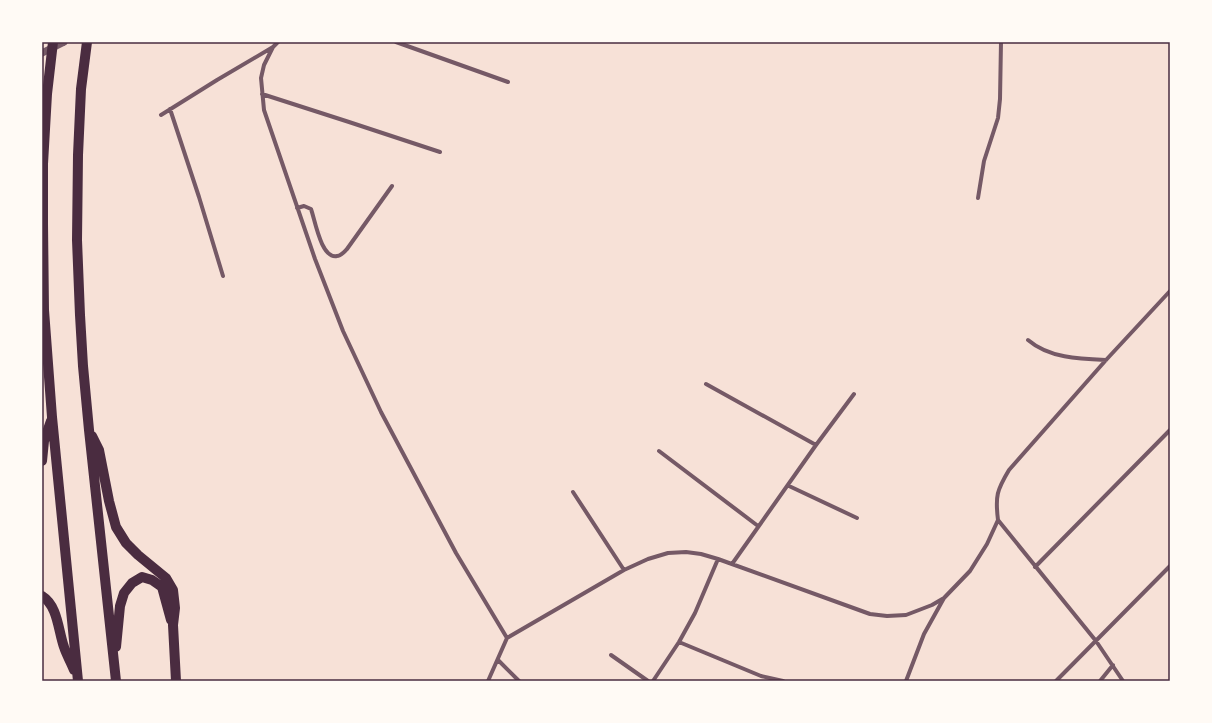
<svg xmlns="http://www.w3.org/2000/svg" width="1212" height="723" viewBox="0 0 1212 723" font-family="'Space Grotesk',sans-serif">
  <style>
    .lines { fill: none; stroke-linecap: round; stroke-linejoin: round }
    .minor { stroke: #755966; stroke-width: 4 }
    .tertiary { stroke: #755966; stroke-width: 7 }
    .motorway { stroke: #4a2c40; stroke-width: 10 }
    .neatline { fill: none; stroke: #4a2c40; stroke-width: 1.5 }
  </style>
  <rect width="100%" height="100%" fill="#f7e1d7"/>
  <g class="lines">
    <!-- minor -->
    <path class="minor" d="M278 42 273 47 264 65 261 78 264 110 315 259 343 331 381 412 456 553 507 638
      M396 42 508 82
      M262 94 349 122 440 152
      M170 109 199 197 223 276
      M161 115 217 80 273 47
      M978 198 984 161 998 118 1000 99 1001 42
      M297 208 304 206 311 209C315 220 321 259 337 256 341 256 344 252 347 249L392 186
      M1028 340C1049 358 1079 359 1106 360
      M706 384 816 445
      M659 451 758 526
      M789 486 857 518
      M573 492 624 570
      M732 564 816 445 854 394
      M1035 567 1170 430
      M679 642 761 676 783 681
      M611 655 648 681
      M498 660 519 681
      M488 681 507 638 624 570 648 559 668 553 686 552 701 554 718 559 870 614 887 616 906 615 932 605 944 598 970 571 987 544 998 520
      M653 681 679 642 695 613 718 559
      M906 681 924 634 944 598
      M1056 681 1170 566
      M1100 681 1113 665
      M1123 681 1096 641 998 520C995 496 997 490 1009 470L1106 360 1170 291"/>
    <!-- tertiary -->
    <path class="tertiary" d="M42 53 64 42"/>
    <!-- motorway -->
    <path class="motorway" d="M53 42 47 94 43 164V224L44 310 52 417 78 681
      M87 42 81 89 78 155 77 240 80 315 83 366 89 430 116 681
      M92 436 99 450 109 501 116 527 126 543 138 555 166 578 173 590 175 608 173 625 176 681
      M42 461 44 441 51 421
      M42 596C58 606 58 630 64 647 66 654 71 662 74 670
      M116 647 120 606 124 593 132 583 142 577 152 580 162 587 171 620"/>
  </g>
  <!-- border -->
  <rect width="1212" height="723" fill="none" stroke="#fffaf5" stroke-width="86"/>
  <rect x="43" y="43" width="1126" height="637" class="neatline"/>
</svg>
